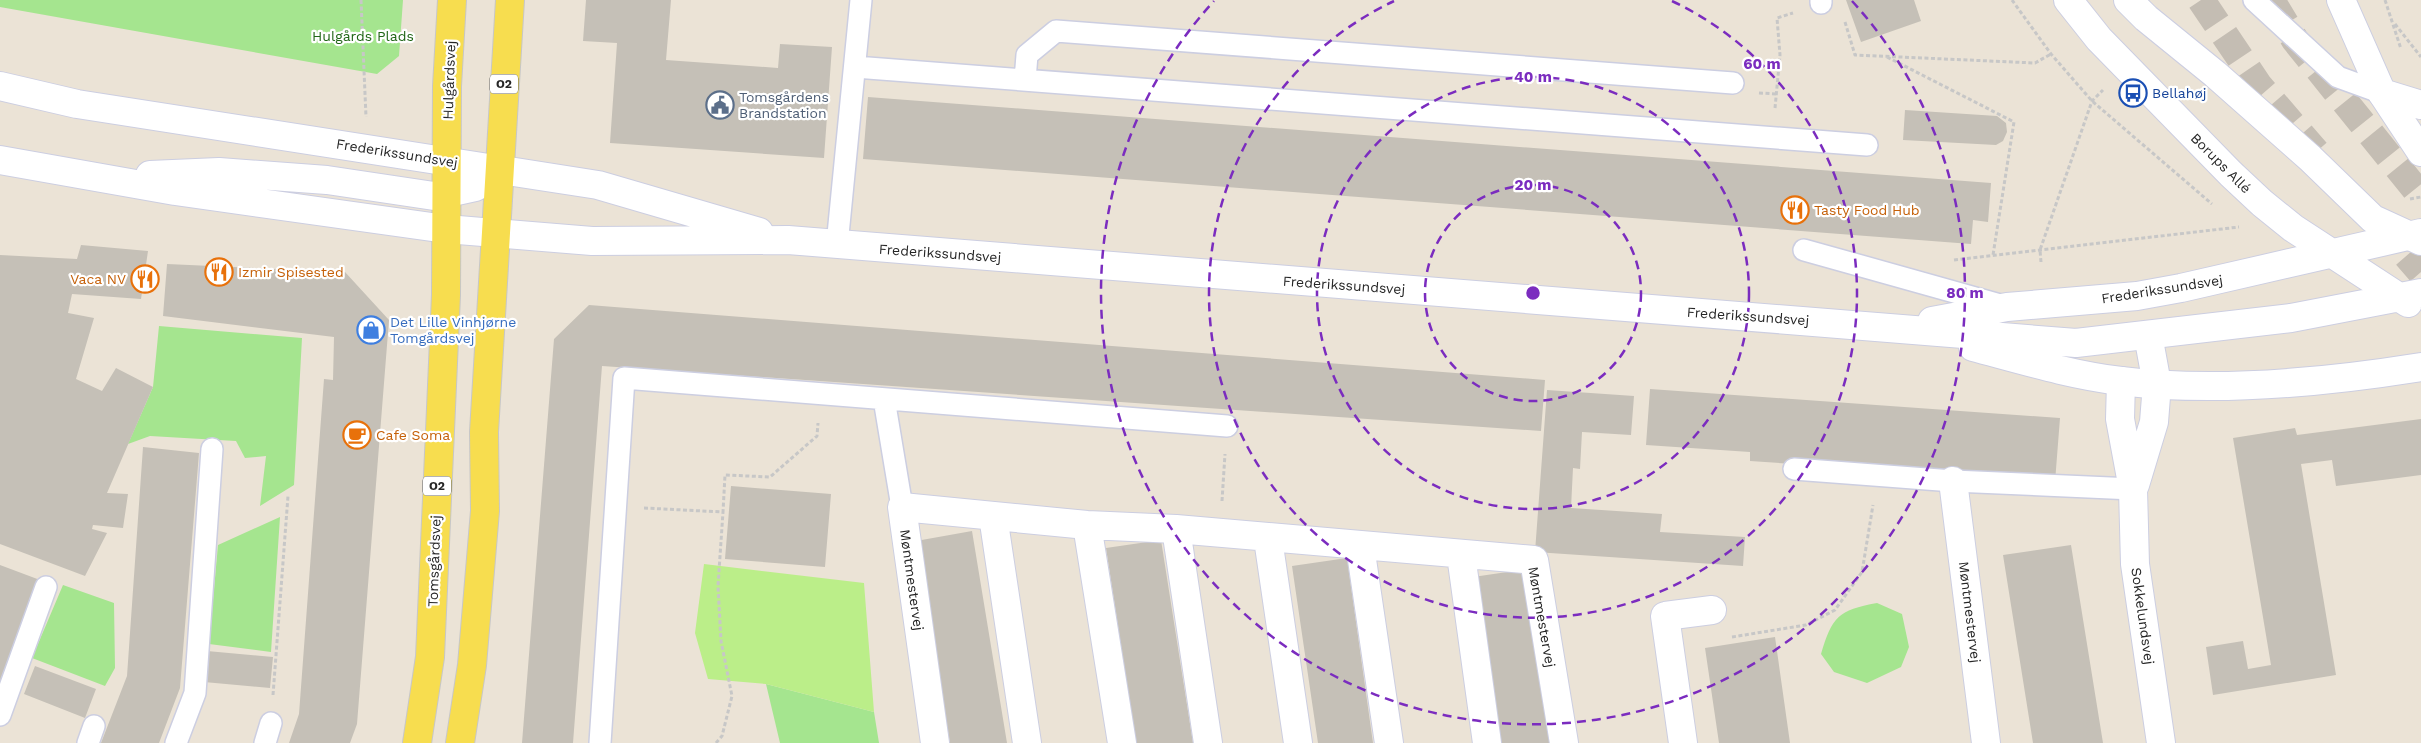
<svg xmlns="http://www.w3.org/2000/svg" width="2421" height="743" viewBox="0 0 2421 743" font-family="'Work Sans',sans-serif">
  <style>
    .green { fill: #a5e58f }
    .pitch { fill: #bbee89 }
    .building { fill: #c5c0b7 }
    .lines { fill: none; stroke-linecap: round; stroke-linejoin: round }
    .primary-tunnel { stroke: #c4bdb3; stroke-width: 28; stroke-dasharray: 28 14; stroke-linecap: butt }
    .service-casing { stroke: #cccee1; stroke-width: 24 }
    .minor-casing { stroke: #cccee1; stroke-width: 30 }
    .tertiary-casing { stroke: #cccee1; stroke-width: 30 }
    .secondary-casing { stroke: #cccee1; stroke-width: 30 }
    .primary-casing { stroke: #c7c7c7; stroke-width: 30 }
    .path { stroke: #c7c7c7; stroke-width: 3; stroke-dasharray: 4 2.5; stroke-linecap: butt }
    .service { stroke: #fff; stroke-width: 21 }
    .minor { stroke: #fff; stroke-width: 28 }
    .tertiary { stroke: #fff; stroke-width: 28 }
    .secondary { stroke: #fff; stroke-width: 28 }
    .primary { stroke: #f7dd4f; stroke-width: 28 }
    .ring { fill: none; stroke: #7b2cbf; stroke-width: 2.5; stroke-dasharray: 9 6 }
    .labels { text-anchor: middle; stroke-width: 4.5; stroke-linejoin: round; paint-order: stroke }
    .shield { fill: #fff; stroke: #676767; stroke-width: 1 }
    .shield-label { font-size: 12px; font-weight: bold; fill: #262626 }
    .park-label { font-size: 14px; fill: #1f6515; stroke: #fff }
    .street-label { font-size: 14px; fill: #262626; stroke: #fff }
    .transit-label { font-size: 14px; fill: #164399; stroke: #fff; text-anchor: start }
    .service-label { font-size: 14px; fill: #4e5e75; stroke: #fff; text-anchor: start }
    .food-label { font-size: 14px; fill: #c56008; stroke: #fff; text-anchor: start }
    .shop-label { font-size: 14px; fill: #366cbe; stroke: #fff; text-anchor: start }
    .centre { fill: #7b2cbf; stroke: #fff; stroke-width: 2.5 }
    .ring-label { font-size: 15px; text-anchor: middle; font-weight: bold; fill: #7b2cbf; stroke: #fff; stroke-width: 4.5; stroke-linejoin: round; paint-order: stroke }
  </style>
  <rect width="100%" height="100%" fill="#ebe3d6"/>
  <!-- green -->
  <path class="green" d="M0 0H403L399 56 377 74 0 7Z
    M159 326 302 338 294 485 260 506 266 456 245 458 236 441 150 436 128 444 153 387Z
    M280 517 271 652 209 644 218 545Z
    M63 585 114 603 115 668 105 686 32 658Z
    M1877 603 1902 614 1909 647 1901 667 1867 683 1834 672 1821 654C1832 617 1838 610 1877 603Z
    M766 684 874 712 879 743H780Z"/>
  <!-- pitch -->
  <path class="pitch" d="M704 564 864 583 874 712 766 684 708 679 695 633Z"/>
  <!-- building -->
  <path class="building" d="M586 0H671L666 60 778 68 780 44 832 47 824 158 610 143 617 43 583 41Z
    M1846 0H1914L1921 21 1861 42Z
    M868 97 1991 183 1988 222 1973 220 1971 244 863 159Z
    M1905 110 1997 116 2006 123 2007 132 2003 141 1996 145 1903 140Z
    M81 245 148 251 141 299 72 294 68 313 94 318 76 379 102 391 116 368 153 387 107 493 128 494 123 528 93 525 92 529 107 533 85 576 0 544V255L77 259Z
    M167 264 345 272 389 320 357 724 350 743H289L299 714 324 379 333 380 334 337 163 316Z
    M589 305 1545 380 1541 431 602 366 573 743H522L554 339Z
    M1650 389 2060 418 2055 482 1750 461V452L1646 445Z
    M1547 390 1634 396 1631 435 1582 432 1580 469 1573 468 1571 508 1662 514 1660 532 1745 537 1743 566 1535 552Z
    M2421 419V475L2336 486 2332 460 2301 464 2336 675 2213 695 2206 647 2243 641 2248 669 2271 665 2233 438 2295 428 2297 435Z
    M143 447 199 453 180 688 159 743H101L127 676Z
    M731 486 831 494 825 567 725 559Z
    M972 531 1007 743H950L916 541Z
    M1161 540 1193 743H1136L1106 548Z
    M2071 545 2103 743H2033L2003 555Z
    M1347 558 1373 743H1318L1292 566Z
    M0 565 40 580 0 688Z
    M1527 569 1553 743H1498L1473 577Z
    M1775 637 1790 743H1719L1705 648Z
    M207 651 273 657 270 688 204 682Z
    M35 666 96 689 85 718 24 694Z"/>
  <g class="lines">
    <!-- primary-tunnel -->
    <path class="primary-tunnel" d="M2201 0 2259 86 2316 152
      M2271 0 2295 40 2421 196
      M2379 224 2421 272"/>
    <!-- service casing -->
    <g class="service-casing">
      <path id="service" d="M1821 0V3
        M2254 0 2338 77 2382 93
        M855 67 1867 145
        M1025 80 1027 55 1056 31 1733 83
        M837 245 861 0
        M1804 250 2004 306
        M884 399 902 507
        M1794 469 1953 481 2133 489
        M0 715 46 587
        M88 743 94 726
        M176 743 195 693 212 449
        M265 743 271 723
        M600 743 624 378 1227 426"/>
    </g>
    <!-- minor casing -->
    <g class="minor-casing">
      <path id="minor" d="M2121 381 2120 419 2133 489 2135 564 2161 743
        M1953 481 1986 743
        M2135 485 2154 422 2157 384 2148 335
        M993 516 1027 743
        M1087 525 1122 743
        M1176 529 1208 743
        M1268 539 1298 743
        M1360 546 1389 743
        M1461 555 1487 743
        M935 743 902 507 1087 525 1176 529 1534 560 1564 743
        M1683 743 1665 616 1712 610"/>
    </g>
    <!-- tertiary casing -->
    <g class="tertiary-casing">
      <path id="tertiary" d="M2068 0 2099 39 2231 174 2262 203 2293 228 2408 303
        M0 86 77 104 598 185 759 232
        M2382 93 2421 152
        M0 160 175 191 446 229 592 241 788 240 2076 343 2291 318 2421 293
        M150 175 219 172 327 180 434 196 475 187 489 180 499 168
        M1932 321 2007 307 2137 296 2181 288 2421 233
        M1973 347C2022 360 2071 375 2121 381 2216 393 2327 382 2421 367"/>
    </g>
    <!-- secondary casing -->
    <g class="secondary-casing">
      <path id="secondary" d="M2128 0 2146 18 2215 74 2310 158 2373 219 2421 241
        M2341 0 2382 93 2421 105"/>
    </g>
    <!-- primary casing -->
    <g class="primary-casing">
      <path id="primary" d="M417 743 430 657 446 295 447 86 452 0
        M460 743 472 665 485 511 484 432 510 0"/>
    </g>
    <!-- path -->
    <path class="path" d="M361 0 366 117
      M2012 0 2051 54 2092 101 2212 204
      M2385 0 2401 49
      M1845 22 1855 55 2035 63 2051 54
      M2395 24 2421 57
      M1887 57 2014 122 1993 255
      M1759 93 1777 94
      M1775 108 1780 55 1777 18 1793 13
      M2410 199 2421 197
      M1954 260 2239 227
      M2041 262 2040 250 2092 101 2103 90
      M1222 501 1225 454
      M644 508 723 512 725 475 770 477 817 436 818 423
      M1732 637 1806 625 1835 610 1862 572 1873 505
      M273 695 288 496
      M716 743 722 736 732 696 721 641 718 586 723 512"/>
    <!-- service -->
    <use href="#service" class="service"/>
    <!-- minor -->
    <use href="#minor" class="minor"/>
    <!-- tertiary -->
    <use href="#tertiary" class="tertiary"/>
    <!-- secondary -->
    <use href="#secondary" class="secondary"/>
    <!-- primary -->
    <use href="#primary" class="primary"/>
  </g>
  <!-- distance rings -->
  <g class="ring">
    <circle cx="1533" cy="293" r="108"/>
    <circle cx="1533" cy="293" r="216"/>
    <path d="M1672 1A324 324 0 1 1 1394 1"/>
    <path d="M1852 1A432 432 0 1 1 1214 1"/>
  </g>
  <!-- icons -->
  <defs>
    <g id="bus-ring" transform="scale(1.4375)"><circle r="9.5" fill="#fff" stroke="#1a4fb4" stroke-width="1.5"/><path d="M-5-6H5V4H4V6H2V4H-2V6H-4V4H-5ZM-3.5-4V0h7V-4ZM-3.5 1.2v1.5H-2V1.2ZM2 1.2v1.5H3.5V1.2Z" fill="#1a4fb4"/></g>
    <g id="civic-ring" transform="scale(1.4375)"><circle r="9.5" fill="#fff" stroke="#5c6f8a" stroke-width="1.5"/><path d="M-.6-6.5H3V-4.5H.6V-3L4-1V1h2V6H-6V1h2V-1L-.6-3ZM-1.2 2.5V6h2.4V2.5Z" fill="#5c6f8a"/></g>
    <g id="restaurant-ring" transform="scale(1.4375)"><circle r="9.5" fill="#fff" stroke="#e8710a" stroke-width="1.5"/><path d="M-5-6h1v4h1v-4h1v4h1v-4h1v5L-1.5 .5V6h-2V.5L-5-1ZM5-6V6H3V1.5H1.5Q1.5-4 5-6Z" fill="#e8710a"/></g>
    <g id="shop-ring" transform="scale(1.4375)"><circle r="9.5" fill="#fff" stroke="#3f7fe0" stroke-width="1.5"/><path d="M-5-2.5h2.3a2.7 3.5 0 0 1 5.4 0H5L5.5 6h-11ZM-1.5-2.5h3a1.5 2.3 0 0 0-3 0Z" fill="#3f7fe0"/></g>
    <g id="cafe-ring" transform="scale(1.4375)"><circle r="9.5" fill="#fff" stroke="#e8710a" stroke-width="1.5"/><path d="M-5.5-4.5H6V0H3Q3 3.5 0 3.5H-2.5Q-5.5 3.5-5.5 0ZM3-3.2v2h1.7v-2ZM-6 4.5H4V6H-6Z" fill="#e8710a"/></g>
  </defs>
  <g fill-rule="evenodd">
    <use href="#bus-ring" x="2133" y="93"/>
    <use href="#civic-ring" x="720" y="105"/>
    <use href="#restaurant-ring" x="1795" y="210"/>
    <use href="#restaurant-ring" x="219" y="272"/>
    <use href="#restaurant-ring" x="145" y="279"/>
    <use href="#shop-ring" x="371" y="330"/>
    <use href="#cafe-ring" x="357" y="435"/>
  </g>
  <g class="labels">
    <!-- shield labels -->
    <g class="shield">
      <rect x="490" y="74.5" width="28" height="19" rx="4"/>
      <rect x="423" y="476.5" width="28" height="19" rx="4"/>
    </g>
    <g class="shield-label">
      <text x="504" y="88">O2</text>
      <text x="437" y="490">O2</text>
    </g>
    <!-- park labels -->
    <g class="park-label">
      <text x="363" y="41">Hulgårds Plads</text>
    </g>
    <!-- street labels -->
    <g class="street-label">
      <text transform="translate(449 80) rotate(-88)" y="5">Hulgårdsvej</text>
      <text transform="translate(397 153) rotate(9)" y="5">Frederikssundsvej</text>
      <text transform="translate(2221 163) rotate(45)" y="5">Borups Allé</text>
      <text transform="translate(940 253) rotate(4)" y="5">Frederikssundsvej</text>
      <text transform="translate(1344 285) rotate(4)" y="5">Frederikssundsvej</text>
      <text transform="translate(2162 289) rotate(-9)" y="5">Frederikssundsvej</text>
      <text transform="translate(1748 316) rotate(4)" y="5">Frederikssundsvej</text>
      <text transform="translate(434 561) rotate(-88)" y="5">Tomsgårdsvej</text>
      <text transform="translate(912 580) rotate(82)" y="5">Møntmestervej</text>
      <text transform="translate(1970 612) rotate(83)" y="5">Møntmestervej</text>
      <text transform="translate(2143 616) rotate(82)" y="5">Sokkelundsvej</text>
      <text transform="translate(1542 617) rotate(80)" y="5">Møntmestervej</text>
    </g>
    <!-- transit labels -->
    <g class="transit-label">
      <text x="2152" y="98">Bellahøj</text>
    </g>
    <!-- service labels -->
    <g class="service-label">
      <text x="739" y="102">Tomsgårdens<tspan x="739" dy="16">Brandstation</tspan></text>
    </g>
    <!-- food labels -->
    <g class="food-label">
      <text x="1814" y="215">Tasty Food Hub</text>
      <text x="238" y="277">Izmir Spisested</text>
      <text x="126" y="284" text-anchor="end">Vaca NV</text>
      <text x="376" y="440">Cafe Soma</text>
    </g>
    <!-- shop labels -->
    <g class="shop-label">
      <text x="390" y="327">Det Lille Vinhjørne<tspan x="390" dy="16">Tomgårdsvej</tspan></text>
    </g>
  </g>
  <circle cx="1533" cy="293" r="8" class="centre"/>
  <g class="ring-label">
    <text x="1762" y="69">60 m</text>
    <text x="1533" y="82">40 m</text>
    <text x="1533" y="190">20 m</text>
    <text x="1965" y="298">80 m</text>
  </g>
</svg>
